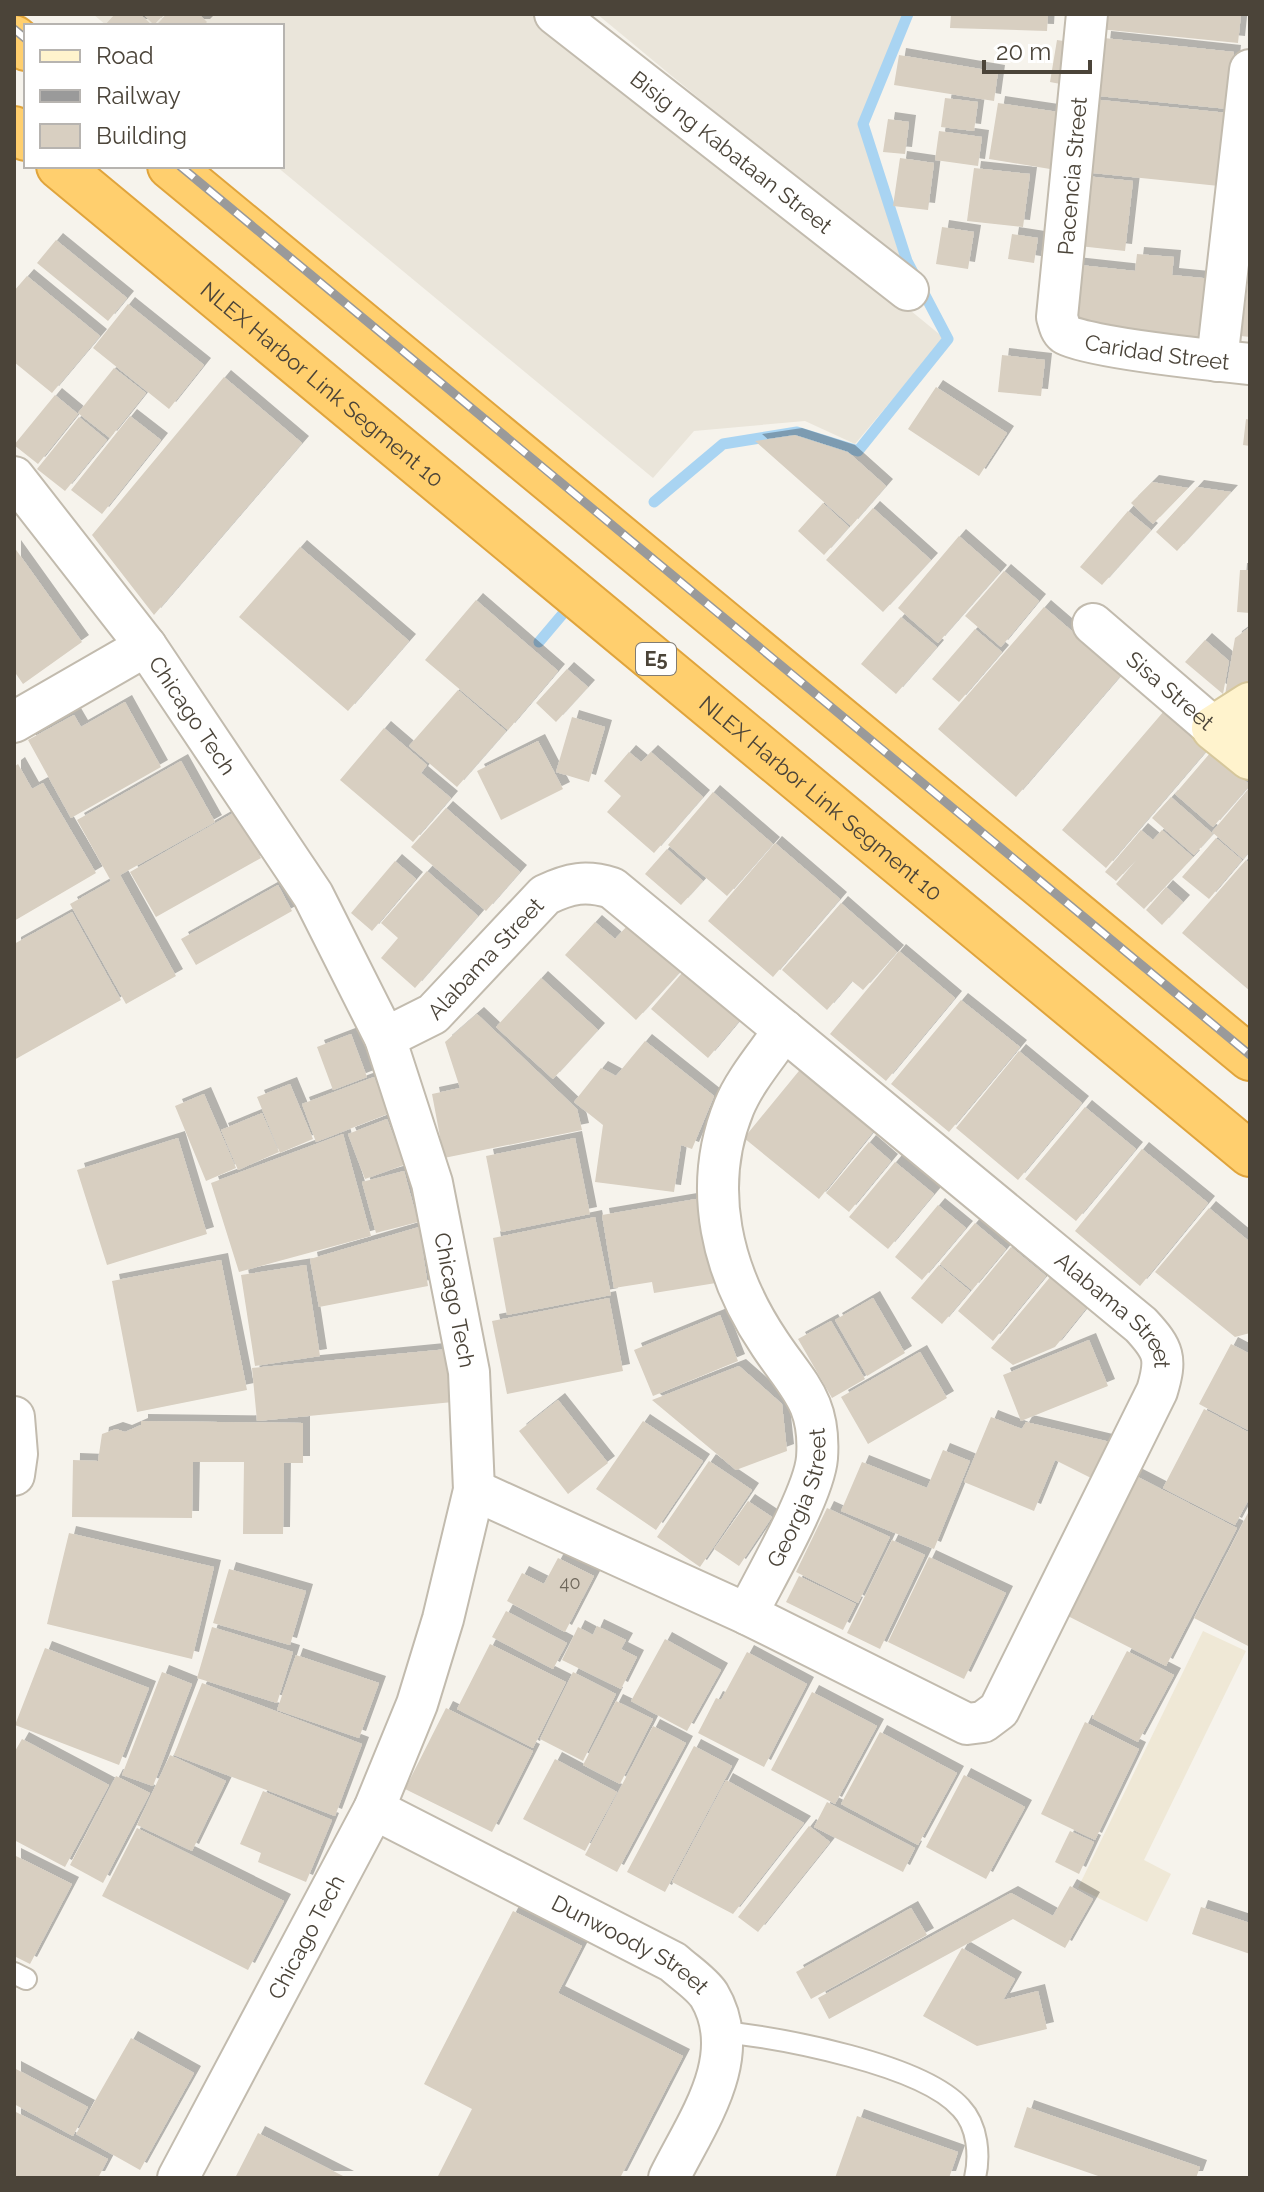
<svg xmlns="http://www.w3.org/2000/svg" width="1264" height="2192" viewBox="0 0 1264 2192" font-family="Raleway,sans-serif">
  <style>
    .residential { fill: #eae5da }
    .education { fill: #efe8d6 }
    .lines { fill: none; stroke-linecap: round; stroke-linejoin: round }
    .stream { stroke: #a9d4f2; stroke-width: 11 }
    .building { fill: #d8cfc1; filter: url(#shadow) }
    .lane-casing { stroke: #c2bbae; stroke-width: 24 }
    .street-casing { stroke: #c2bbae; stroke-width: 44 }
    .secondary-casing { stroke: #d6c79b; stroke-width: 48 }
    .highway-casing { stroke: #e0a43c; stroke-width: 48 }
    .lane { stroke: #fff; stroke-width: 20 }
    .street { stroke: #fff; stroke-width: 40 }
    .secondary { stroke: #fff3cd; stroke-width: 44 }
    .highway { stroke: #ffcf6e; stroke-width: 44 }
    .rail-casing { stroke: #9a9a9a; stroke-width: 9 }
    .rail { stroke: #fff; stroke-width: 6; stroke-dasharray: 18; stroke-linecap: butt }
    .labels { text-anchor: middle; stroke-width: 6; stroke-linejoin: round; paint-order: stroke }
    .number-label { font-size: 18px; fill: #6e675b }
    .shield { fill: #fff; stroke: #817c74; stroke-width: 2 }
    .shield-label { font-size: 20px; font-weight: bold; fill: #4b4439 }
    .street-label { font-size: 22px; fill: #4b4439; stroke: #fff }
  </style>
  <defs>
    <filter id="shadow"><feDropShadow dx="7" dy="-7" stdDeviation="0" flood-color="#0004"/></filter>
  </defs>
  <rect width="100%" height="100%" fill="#f6f3ec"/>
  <!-- residential -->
  <path class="residential" d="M93 14H549L944 338 855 444 805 421 694 431 653 478 276 166H282V26H107Z
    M597 14H903L858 124 904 268Z"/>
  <!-- education -->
  <path class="education" d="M1203 1631 1246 1651 1144 1860 1171 1874 1147 1922 1078 1888Z"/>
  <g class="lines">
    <!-- stream -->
    <path class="stream" d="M654 502 723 444 797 432 858 451 948 339 907 261 863 124 908 14
      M539 642 572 603"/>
  </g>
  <!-- building -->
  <path class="building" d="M115 14H140L153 26H104Z
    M143 14H164L154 25Z
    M167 14H199L207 22 203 26H155Z
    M951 14H1048L1047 31 950 28Z
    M1101 14H1241L1238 43 1099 29Z
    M1104 38 1234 52 1228 109 1098 96Z
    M1057 40 1083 44 1076 87 1050 82Z
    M899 55 998 72 994 101 894 85Z
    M945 98 978 102 974 131 941 127Z
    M1091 99 1228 113 1219 186 1083 172Z
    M998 103 1065 113 1056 170 989 159Z
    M888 119 909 122 905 154 883 152Z
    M939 131 982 137 978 166 935 160Z
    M900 158 934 163 928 210 893 206Z
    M974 168 1030 174 1023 227 967 221Z
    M1086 176 1133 181 1125 251 1079 246Z
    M942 227 974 232 968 269 936 264Z
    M1012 234 1038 238 1034 263 1008 259Z
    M56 240 127 298 108 321 37 263Z
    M1137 254 1174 257 1172 275 1213 279 1206 344 1065 328 1071 264 1135 271Z
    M27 276 100 336 52 393 14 362V291Z
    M1248 282H1250V337L1241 336Z
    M128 304 204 365 169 409 93 348Z
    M1002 355 1045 360 1041 396 998 392Z
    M114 368 146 393 110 438 78 413Z
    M224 377 302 443 154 615 92 535Z
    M936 387 1007 433 979 476 908 429Z
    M55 395 78 414 38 464 14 445Z
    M130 416 161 440 102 514 71 490Z
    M79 417 107 440 65 491 37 469Z
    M1246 419 1250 420V446L1243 445Z
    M795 435 848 452 886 486 851 526 755 441Z
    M1152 482 1188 488 1153 524 1131 503Z
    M1197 487 1231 492 1177 551 1156 532Z
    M823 503 849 527 824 555 798 531Z
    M873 508 931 560 883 612 826 560Z
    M1128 511 1151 530 1102 585 1080 567Z
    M959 536 1000 572 938 643 898 608Z
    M14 547 82 642 23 684 14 671Z
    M300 547 409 641 348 711 239 617Z
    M1240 570H1250V613L1237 612Z
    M1004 571 1039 601 1001 647 965 616Z
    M476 600 558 671 508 730 425 660Z
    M1044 607 1122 674 1016 797 938 729Z
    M901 617 937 647 896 694 861 664Z
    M1250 627V686L1225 695 1235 638Z
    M975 629 1002 652 959 702 932 679Z
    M1205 640 1229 661 1223 694 1185 662Z
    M567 669 588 687 556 722 536 703Z
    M458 690 506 731 457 787 409 746Z
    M125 702 161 767 71 818 28 740 74 715 81 727Z
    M1164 711 1208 749 1106 868 1062 830Z
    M572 717 605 727 589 782 556 772Z
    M384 728 427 765 421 773 451 798 413 842 340 780Z
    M538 741 563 789 501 820 477 771Z
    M629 752 641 762 651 752 703 797 654 853 607 812 621 796 604 781Z
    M1211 752 1250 785 1213 827 1175 794Z
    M181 761 215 822 120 875 176 976 126 1004 70 904 111 881 77 820Z
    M18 764 32 789 43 783 96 873 14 921V767Z
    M1250 787V851L1243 859 1212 832Z
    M713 792 773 844 727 896 668 845Z
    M1171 797 1213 834 1194 855 1152 818Z
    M446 808 520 872 486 911 411 847Z
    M235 812 261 858 156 917 130 872Z
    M1141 830 1153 840 1162 830 1193 857 1144 909 1116 884 1137 859 1116 881 1105 872Z
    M1216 838 1242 860 1209 899 1182 877Z
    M775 843 840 899 773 977 708 921Z
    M667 849 703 881 681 905 645 874Z
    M1246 860 1250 864V991L1182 933Z
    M395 861 416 879 372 931 351 913Z
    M427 871 478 916 415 988 381 958 398 938 381 923Z
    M278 885 292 911 196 965 181 939Z
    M1166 887 1183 902 1162 925 1146 910Z
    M841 903 897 952 863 990 852 981 827 1010 782 970Z
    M72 912 121 1000 14 1060V944Z
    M595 922 615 939 629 924 680 972 636 1020 565 955Z
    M899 951 955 998 886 1081 830 1034Z
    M688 966 745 1014 708 1058 651 1009Z
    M541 978 598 1030 553 1079 496 1027Z
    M961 1000 1020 1047 949 1132 891 1084Z
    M477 1014 577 1109 582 1130 444 1158 432 1094 460 1088 445 1042Z
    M351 1034 367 1077 333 1090 317 1047Z
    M645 1041 714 1096 692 1149 681 1145 674 1192 595 1182 603 1125 574 1102 601 1068 616 1076Z
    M1019 1051 1082 1103 1018 1180 956 1128Z
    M803 1066 877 1127 819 1199 744 1138Z
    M374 1077 388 1114 316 1142 302 1104Z
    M290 1084 313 1139 280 1153 257 1097Z
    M204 1094 236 1168 206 1181 175 1106Z
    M1085 1107 1136 1149 1076 1221 1025 1179Z
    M262 1113 279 1152 238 1170 221 1130Z
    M387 1119 404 1165 365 1179 348 1134Z
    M343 1134 371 1236 239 1272 211 1183Z
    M178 1138 207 1234 107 1265 77 1170Z
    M575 1138 590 1214 501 1232 486 1156Z
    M869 1142 891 1161 849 1212 826 1193Z
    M1142 1149 1208 1203 1140 1286 1075 1231Z
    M895 1162 934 1194 888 1249 849 1217Z
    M404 1171 418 1222 376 1233 362 1182Z
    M702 1198 716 1283 654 1293 652 1282 614 1288 602 1215Z
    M938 1205 966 1228 922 1280 895 1257Z
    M1209 1208 1250 1242V1333L1235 1337 1155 1272Z
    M595 1217 611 1295 507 1315 493 1238Z
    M975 1223 1006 1249 972 1290 940 1264Z
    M419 1227 428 1286 319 1307 310 1259Z
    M1011 1247 1046 1276 993 1341 958 1311Z
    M221 1260 247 1390 137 1412 112 1281Z
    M306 1265 320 1356 255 1366 241 1275Z
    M939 1265 970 1291 942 1324 911 1298Z
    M1051 1276 1088 1306 1055 1347 1013 1365 991 1348Z
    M609 1298 623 1371 507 1394 492 1321Z
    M873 1298 905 1353 867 1376 835 1320Z
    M720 1315 738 1361 653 1396 634 1350Z
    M831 1321 865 1379 832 1398 798 1339Z
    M1089 1340 1108 1386 1021 1421 1003 1375Z
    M1231 1344 1250 1354V1431L1199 1404Z
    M448 1349 453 1402 257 1421 252 1368Z
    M920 1352 947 1398 868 1444 841 1397Z
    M739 1366 782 1404 787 1451 736 1470 652 1400Z
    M558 1400 608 1463 568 1494 519 1431Z
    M1204 1409 1250 1433V1497L1235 1525 1163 1488Z
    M991 1417 1022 1429 1026 1422 1110 1442 1091 1478 1055 1460 1034 1511 964 1482Z
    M141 1421 303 1423V1463H284L283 1534H243L244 1462H193L192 1518 72 1517 73 1460 98 1461 102 1434 116 1429 125 1432 141 1425Z
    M643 1421 703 1461 656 1530 596 1489Z
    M943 1450 970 1461 934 1549 841 1511 862 1462 927 1488Z
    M709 1461 752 1490 700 1567 657 1537Z
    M1132 1474 1237 1528 1166 1666 1060 1612Z
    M748 1501 772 1517 739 1566 714 1549Z
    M827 1508 890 1537 858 1603 796 1572Z
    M1250 1509V1647L1194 1618Z
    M69 1533 214 1567 192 1659 47 1624Z
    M892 1540 925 1555 880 1649 847 1633Z
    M929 1557 1006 1593 964 1679 888 1642Z
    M558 1558 594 1576 565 1632 507 1601 522 1573 544 1584Z
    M229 1569 306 1591 290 1645 213 1623Z
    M799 1576 856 1604 843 1630 786 1602Z
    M506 1611 567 1643 553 1669 492 1637Z
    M597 1626 626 1640 621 1649 637 1657 621 1689 562 1660 578 1627 593 1635Z
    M212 1627 293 1652 277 1703 197 1678Z
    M665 1639 721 1670 687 1731 631 1701Z
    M490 1644 566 1682 533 1748 457 1709Z
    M45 1648 149 1688 119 1765 15 1725Z
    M1127 1651 1174 1675 1138 1742 1092 1718Z
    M747 1652 807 1684 764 1767 698 1733 716 1698 721 1700Z
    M296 1655 379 1683 359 1738 277 1710Z
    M162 1672 192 1684 153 1786 122 1775Z
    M573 1672 616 1694 583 1761 540 1739Z
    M202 1683 362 1744 335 1816 174 1755Z
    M812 1692 877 1726 835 1804 771 1770Z
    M616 1701 653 1719 620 1784 583 1765Z
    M446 1708 533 1751 492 1832 405 1789Z
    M1085 1722 1139 1749 1095 1840 1041 1814Z
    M653 1726 686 1743 617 1872 585 1855Z
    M880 1732 957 1773 918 1845 841 1804Z
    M22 1739 109 1785 65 1867 14 1840V1753Z
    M694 1746 732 1766 665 1892 627 1872Z
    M170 1755 226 1781 192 1851 137 1825Z
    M555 1759 617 1792 585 1851 523 1819Z
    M964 1775 1025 1807 986 1879 926 1847Z
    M116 1776 150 1793 103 1883 70 1865Z
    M726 1780 804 1823 733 1914 672 1882Z
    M263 1791 332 1820 306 1882 258 1862 261 1853 240 1844Z
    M827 1802 915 1848 903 1872 814 1827Z
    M809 1826 830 1842 758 1932 738 1917Z
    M137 1828 284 1901 248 1970 102 1896Z
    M1070 1831 1094 1842 1079 1874 1055 1862Z
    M14 1855 72 1884 30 1964 14 1956Z
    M1070 1886 1093 1899 1065 1948 1013 1919 829 2019 818 1998 1011 1893 1053 1916Z
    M1201 1907 1250 1923V1954L1192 1934Z
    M911 1908 927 1935 811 1999 796 1972Z
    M513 1911 582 1946 558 1993 683 2056 620 2178H437L472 2109 424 2084Z
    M962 1948 1015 1979 1003 2000 1038 1991 1047 2029 977 2046 923 2016Z
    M131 2038 194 2073 140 2170 76 2134Z
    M14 2068 88 2107 73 2136 14 2104Z
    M1027 2107 1200 2167 1196 2178H1104L1014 2147Z
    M14 2111 108 2159 98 2178H14Z
    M857 2116 958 2152 949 2178H835Z
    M258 2133 347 2178H235Z"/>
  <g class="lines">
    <!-- lane casing -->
    <g class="lane-casing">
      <path id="lane" d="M14 1973 26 1979
        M723 2032C781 2038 922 2064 961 2108 978 2126 980 2156 975 2178"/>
    </g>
    <!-- street casing -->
    <g class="street-casing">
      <g id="street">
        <path id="s1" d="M555 14 908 290"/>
        <path id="s2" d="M1087 14 1057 317C1059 324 1060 330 1065 334 1083 347 1220 361 1250 364"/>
        <path d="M1217 361 1250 70"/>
        <path id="s3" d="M14 477 146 646 313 895 385 1038 432 1183 469 1372 474 1490 443 1619 417 1704 374 1809 178 2178"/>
        <path id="s4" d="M1093 624 1214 728"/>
        <path d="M14 722 146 646"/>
        <path id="s5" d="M385 1038 433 1014 545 895C570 883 586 880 612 888L1141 1325C1164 1350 1167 1358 1157 1391L999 1710 983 1722 967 1724 747 1614 474 1490"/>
        <path d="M14 1417 17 1454 14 1475"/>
        <path id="s6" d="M747 1614C765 1578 814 1494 817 1458 821 1402 798 1386 770 1344 722 1273 701 1188 734 1107 745 1080 768 1054 784 1030"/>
        <path id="s7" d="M374 1809 673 1962C684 1972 701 1983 709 1995 746 2057 696 2123 669 2178"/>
      </g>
    </g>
    <!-- secondary casing -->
    <g class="secondary-casing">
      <path id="secondary" d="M1250 705 1214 728 1250 757"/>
    </g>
    <!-- highway casing -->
    <g class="highway-casing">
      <g id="highway">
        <path d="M14 38 26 48"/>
        <path d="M14 129 26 138"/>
        <path id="s8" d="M59 166 1250 1154"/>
        <path d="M170 166 1250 1058"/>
      </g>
    </g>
    <!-- lane -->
    <use href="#lane" class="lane"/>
    <!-- street -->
    <use href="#street" class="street"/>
    <!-- secondary -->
    <use href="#secondary" class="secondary"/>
    <!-- highway -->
    <use href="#highway" class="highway"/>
    <!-- rail casing -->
    <g class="rail-casing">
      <path id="rail" d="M14 29 26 39
        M180 166 1250 1055"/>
    </g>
    <!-- rail -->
    <use href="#rail" class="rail"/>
  </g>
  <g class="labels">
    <!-- number labels -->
    <g class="number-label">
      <text x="570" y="1589">40</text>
    </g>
    <!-- shield labels -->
    <rect class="shield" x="636" y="643" width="40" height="32" rx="6"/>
    <g class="shield-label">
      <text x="656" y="666">E5</text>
    </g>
    <!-- street labels -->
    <g class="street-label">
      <text dy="8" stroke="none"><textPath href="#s1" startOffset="224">Bisig ng Kabataan Street</textPath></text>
      <text transform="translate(1072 176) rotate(-85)" y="8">Pacencia Street</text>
      <text dy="8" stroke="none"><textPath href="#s2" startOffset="418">Caridad Street</textPath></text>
      <text dy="8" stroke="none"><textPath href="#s8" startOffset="342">NLEX Harbor Link Segment 10</textPath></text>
      <text dy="8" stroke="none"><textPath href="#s4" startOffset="102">Sisa Street</textPath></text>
      <text dy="8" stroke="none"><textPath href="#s3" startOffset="298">Chicago Tech</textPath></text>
      <text dy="8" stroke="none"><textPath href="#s8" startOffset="990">NLEX Harbor Link Segment 10</textPath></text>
      <text dy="8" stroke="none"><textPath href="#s5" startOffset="130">Alabama Street</textPath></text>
      <text dy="8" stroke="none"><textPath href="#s3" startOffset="946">Chicago Tech</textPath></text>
      <text dy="8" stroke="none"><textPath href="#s5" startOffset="944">Alabama Street</textPath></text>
      <text dy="8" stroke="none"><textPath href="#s6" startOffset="128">Georgia Street</textPath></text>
      <text transform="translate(306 1937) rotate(-62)" y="8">Chicago Tech</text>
      <text dy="8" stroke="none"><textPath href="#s7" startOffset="290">Dunwoody Street</textPath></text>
    </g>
  </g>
  <!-- border -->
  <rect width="1264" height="2192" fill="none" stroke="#4b4439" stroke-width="32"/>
  <!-- legend -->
  <rect x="24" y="24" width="260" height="144" fill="#ffffff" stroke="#b7b4b0" stroke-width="2"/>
  <rect x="40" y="50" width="40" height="12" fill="#fff3cd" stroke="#b7b4b0" stroke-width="2"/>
  <text x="96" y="64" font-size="24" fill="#4b4439">Road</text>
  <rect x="40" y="90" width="40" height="12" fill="#9a9a9a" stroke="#b7b4b0" stroke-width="2"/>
  <text x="96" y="104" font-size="24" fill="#4b4439">Railway</text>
  <rect x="40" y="124" width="40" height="24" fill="#d8cfc1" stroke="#b7b4b0" stroke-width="2"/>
  <text x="96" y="144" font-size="24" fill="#4b4439">Building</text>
  <!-- scale -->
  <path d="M984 60v12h106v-12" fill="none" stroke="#4b4439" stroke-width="4"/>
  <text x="996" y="60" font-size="24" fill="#4b4439" stroke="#ffffff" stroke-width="6" paint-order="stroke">20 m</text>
</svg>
